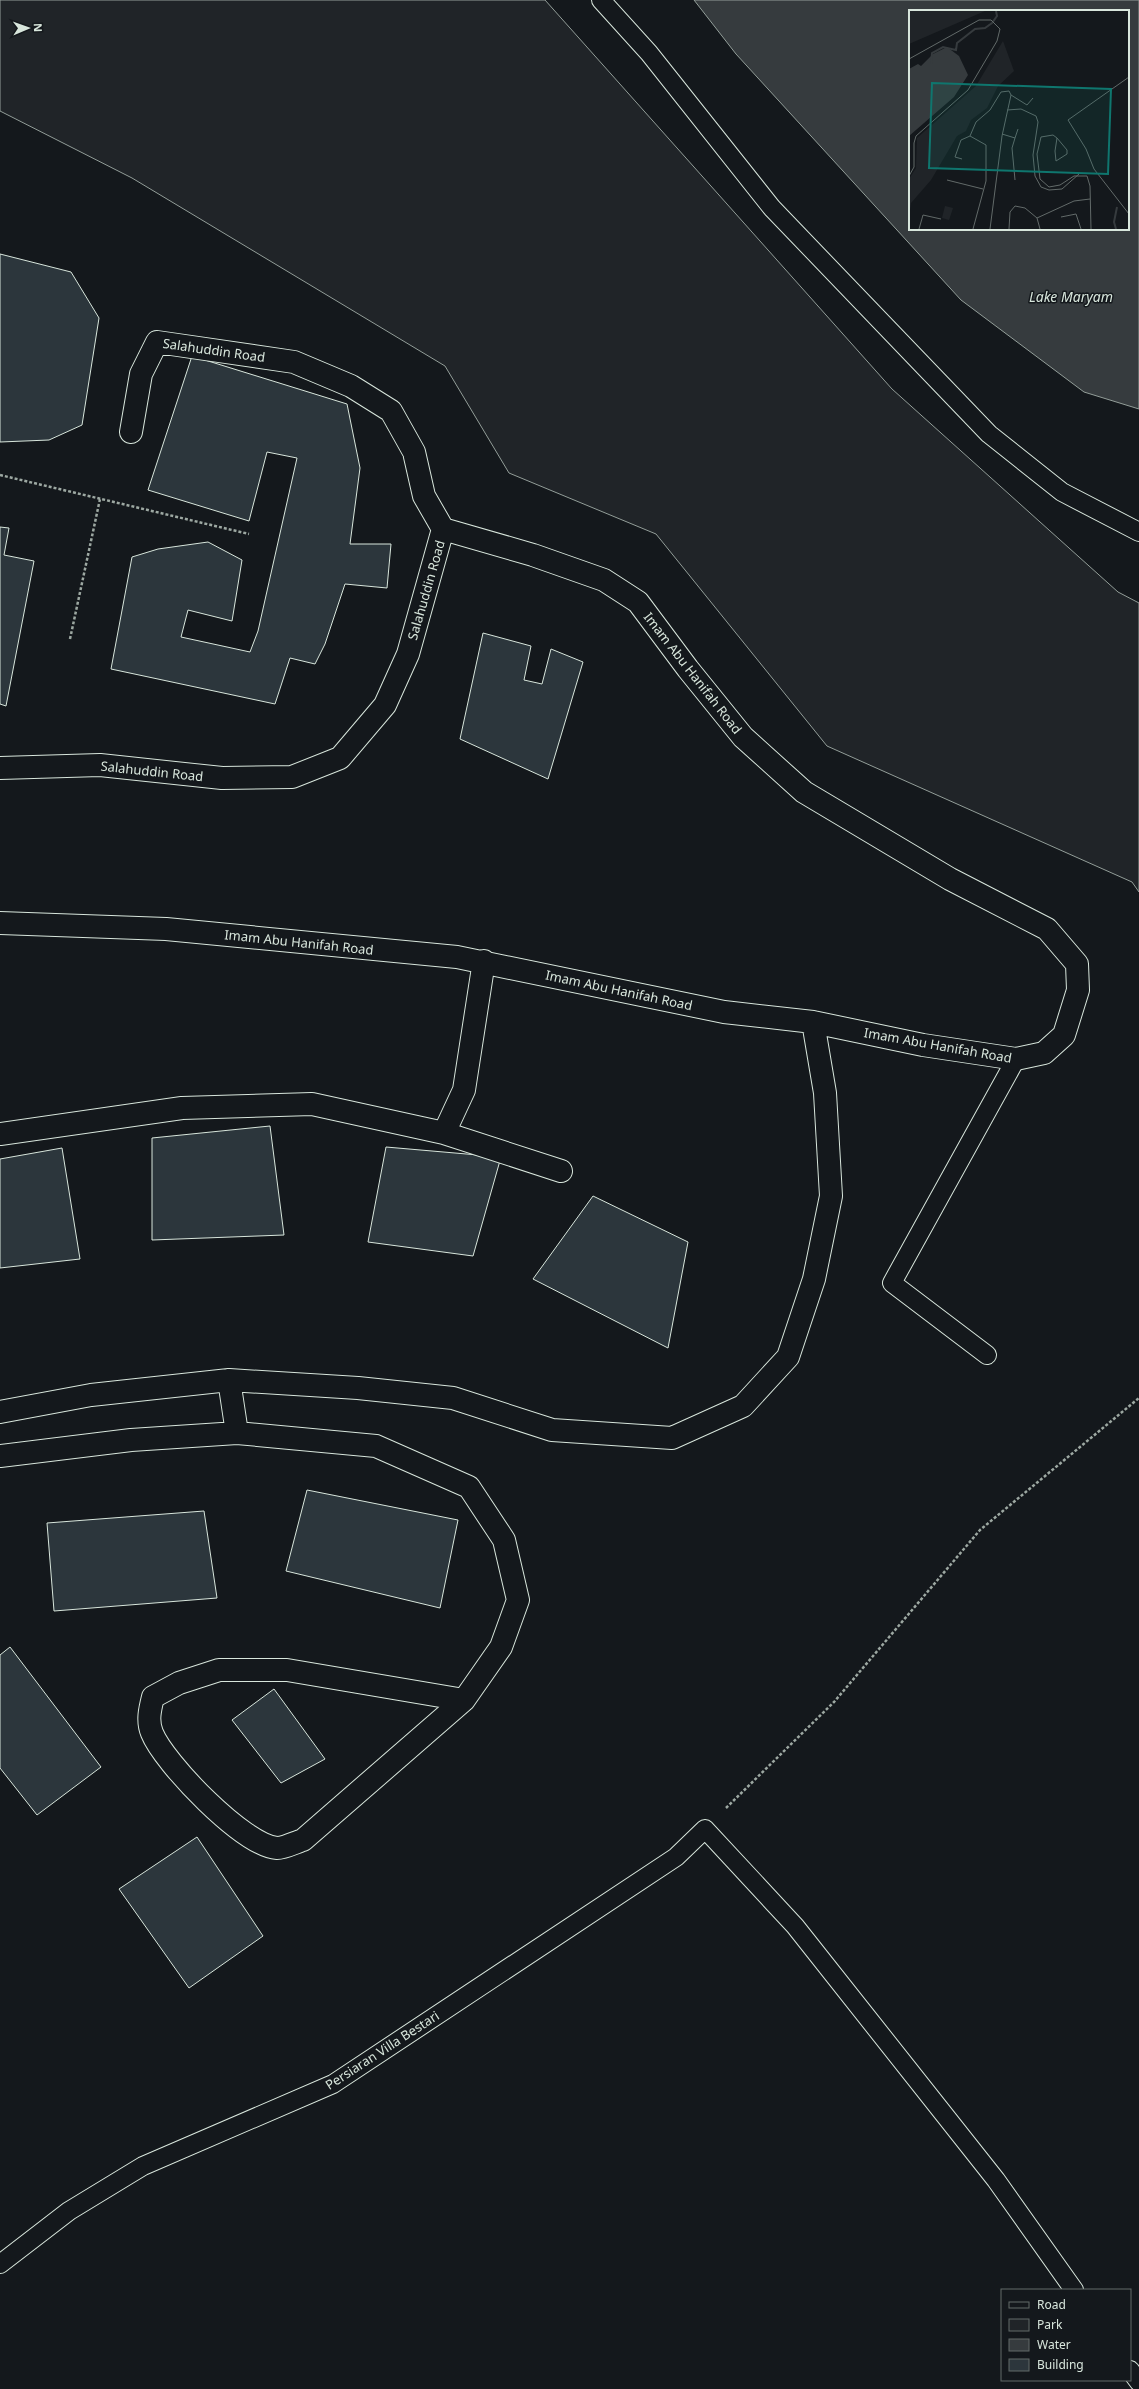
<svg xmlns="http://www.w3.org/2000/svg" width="1139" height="2389" viewBox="0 0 1139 2389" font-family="'Noto Sans',sans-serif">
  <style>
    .green { fill: #202428; stroke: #939e99 }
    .water { fill: #363b3e; stroke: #939e99; fill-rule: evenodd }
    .building { fill: #2c363c; stroke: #d8e6dc }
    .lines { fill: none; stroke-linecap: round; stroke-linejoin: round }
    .lane-casing { stroke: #d8e6dc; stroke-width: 20 }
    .street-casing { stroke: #d8e6dc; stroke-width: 24 }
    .path { stroke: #9da8a2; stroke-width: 2.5; stroke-dasharray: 3 2; stroke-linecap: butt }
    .lane { stroke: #14181c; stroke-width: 18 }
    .street { stroke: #14181c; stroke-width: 22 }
    .labels { text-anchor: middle; stroke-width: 3; stroke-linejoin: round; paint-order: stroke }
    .street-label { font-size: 13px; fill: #d8e6dc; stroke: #14181c }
    .water-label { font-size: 14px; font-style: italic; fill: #d8e6dc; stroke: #14181c }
    .inset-river { fill: none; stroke: #363b3e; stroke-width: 2 }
    .inset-road { fill: none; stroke: #626a69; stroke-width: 1 }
    .view { fill: #0f766e; fill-opacity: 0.15; stroke: #0f766e; stroke-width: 2 }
    .inset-edge { fill: none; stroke: #d8e6dc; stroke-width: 2 }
  </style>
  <rect width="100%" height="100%" fill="#14181c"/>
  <!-- green -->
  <path class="green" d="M0 0H545L892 389 1118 592 1139 603V892L1132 882 827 746 656 534 509 473 445 366 132 178 0 111Z"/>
  <!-- water -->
  <path class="water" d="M694 0H1139V409L1084 392 961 300 736 54ZM910 11H1128V229H910Z"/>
  <!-- building -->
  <path class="building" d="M0 254 71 272 99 318 82 425 49 440 0 442Z
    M192 356 347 404 360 468 350 544H391L387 588 345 584 325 644 315 664 290 658 275 704 111 669 132 557 158 549 208 542 242 560 232 621 188 610 181 637 250 652 258 631 297 458 267 452 249 521 148 490Z
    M0 527 9 528 4 555 34 561 6 706 0 704Z
    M483 633 531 646 524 680 542 684 551 649 583 662 548 779 460 739Z
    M270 1126 284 1235 152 1240V1138Z
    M386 1147 501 1157 473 1256 368 1242Z
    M62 1148 80 1259 0 1268V1159Z
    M593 1196 688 1242 668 1348 533 1279Z
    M307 1490 458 1520 440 1608 286 1571Z
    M204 1511 217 1598 54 1611 47 1523Z
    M10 1647 101 1767 37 1815 0 1768V1655Z
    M274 1689 325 1759 281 1783 232 1720Z
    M197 1837 263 1936 189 1988 119 1889Z"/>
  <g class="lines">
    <!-- lane casing -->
    <g class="lane-casing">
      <path id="lane" d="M601 0 649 53 772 208 989 434 1062 492 1139 532
        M987 1355 892 1283 1016 1059
        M0 2264 69 2211 143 2166 333 2084 676 1857 705 1829 795 1926 996 2180 1074 2290
        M1130 2370 1139 2382"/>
    </g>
    <!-- street casing -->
    <g class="street-casing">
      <path id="street" d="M0 768 100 765 222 778 292 777 340 758 385 705 408 654 443 529 424 496 414 452 391 411 351 386 294 362 157 342 141 374 131 432
        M0 923 166 929 457 957 724 1012 813 1022 923 1045 1016 1059 1044 1053 1064 1035 1078 990 1077 964 1047 929 950 879 804 792 743 737 688 669 638 602 604 580 533 555 443 529
        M484 961 464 1090 444 1133 561 1171
        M0 1134 182 1108 312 1104 444 1133
        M229 1380 237 1433
        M0 1412 91 1395 229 1380 358 1388 453 1398 552 1430 672 1438 743 1406 788 1357 814 1279 831 1196 825 1093 813 1022
        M0 1456 131 1440 237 1433 376 1446 469 1487 504 1540 518 1600 501 1647 464 1700 303 1840C296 1842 285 1848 277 1848 244 1846 164 1763 152 1733 147 1721 150 1709 153 1697L179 1683 219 1670H287L464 1700"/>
    </g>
    <!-- path -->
    <path class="path" d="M0 475 249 534
      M70 639 100 499
      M726 1808 834 1702 980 1530 1139 1398"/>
    <!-- lane -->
    <use href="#lane" class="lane"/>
    <!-- street -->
    <use href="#street" class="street"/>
  </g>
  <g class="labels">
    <!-- street labels -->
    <g class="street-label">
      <text transform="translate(214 350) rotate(8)" y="5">Salahuddin Road</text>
      <text transform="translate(426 590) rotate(-74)" y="5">Salahuddin Road</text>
      <text transform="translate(693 673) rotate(52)" y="5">Imam Abu Hanifah Road</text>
      <text transform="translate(152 771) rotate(6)" y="5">Salahuddin Road</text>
      <text transform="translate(299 942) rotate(6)" y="5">Imam Abu Hanifah Road</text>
      <text transform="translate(619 990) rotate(12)" y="5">Imam Abu Hanifah Road</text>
      <text transform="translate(938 1045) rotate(10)" y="5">Imam Abu Hanifah Road</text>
      <text transform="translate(382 2050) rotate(-33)" y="5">Persiaran Villa Bestari</text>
    </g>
    <!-- water labels -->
    <g class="water-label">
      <text x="1071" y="302">Lake Maryam</text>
    </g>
  </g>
  <!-- overview -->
  <g transform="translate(909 10)">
    <rect width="220" height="220" fill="#14181c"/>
    <path d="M0 1H76L0 34ZM94 31 105 61 89 76 78 98 62 110 57 121 48 126 22 170 2 193 0 207V169L7 158 8 128 67 76ZM36 196 44 198 40 210 33 208Z" fill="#202428"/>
    <path d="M38 37 50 46 59 65 45 87 0 126V59L9 54 12 56 24 44Z" fill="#363b3e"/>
    <path class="inset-river" d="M22 54 23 43 34 37 47 40 48 33 66 19 76 18 83 13 88 6 87 1M207 219 205 212 208 197"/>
    <path class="inset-road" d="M0 49 70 10H82L91 19 88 31 59 80 7 126 5 133V157L0 166M220 67 159 110 177 139 185 159 220 204M102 85 118 95 124 88M98 100 112 99 127 106 129 112 124 145 126 166 132 177 140 180 153 179 170 164M93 124 106 128 109 119M61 126 67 112 81 100 92 82 100 81 102 85 93 126 81 219M148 128 146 141 147 151 158 144V140L148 128 144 125 132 127 128 144 131 169 140 177 151 175 165 166H178L181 176 182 219M53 149 46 147 52 130 61 126 77 135V171L64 219M38 170 74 179M106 170 103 138 106 128M152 207 167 204 172 219M128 208 165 191 181 189M10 219 14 205 32 209M100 219 101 202 106 196 116 198 128 208 131 219"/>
    <path class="view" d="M23 73 202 79 199 164 20 158Z"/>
    <rect width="220" height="220" class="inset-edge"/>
  </g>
  <!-- legend -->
  <rect x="1001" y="2289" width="130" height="92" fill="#14181c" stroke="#626a69"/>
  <rect x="1009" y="2302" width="20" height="6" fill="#14181c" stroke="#626a69"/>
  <text x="1037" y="2309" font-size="12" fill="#d8e6dc">Road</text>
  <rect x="1009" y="2319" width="20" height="12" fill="#202428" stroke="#626a69"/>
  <text x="1037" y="2329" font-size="12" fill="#d8e6dc">Park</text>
  <rect x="1009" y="2339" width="20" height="12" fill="#363b3e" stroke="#626a69"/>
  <text x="1037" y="2349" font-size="12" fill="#d8e6dc">Water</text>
  <rect x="1009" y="2359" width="20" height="12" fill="#2c363c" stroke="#626a69"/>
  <text x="1037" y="2369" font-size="12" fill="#d8e6dc">Building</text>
  <!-- north arrow -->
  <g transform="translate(28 28) rotate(88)" stroke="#14181c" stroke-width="3" paint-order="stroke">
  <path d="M0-3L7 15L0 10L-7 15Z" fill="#d8e6dc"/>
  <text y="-6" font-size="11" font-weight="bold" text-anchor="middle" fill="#d8e6dc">N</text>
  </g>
</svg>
